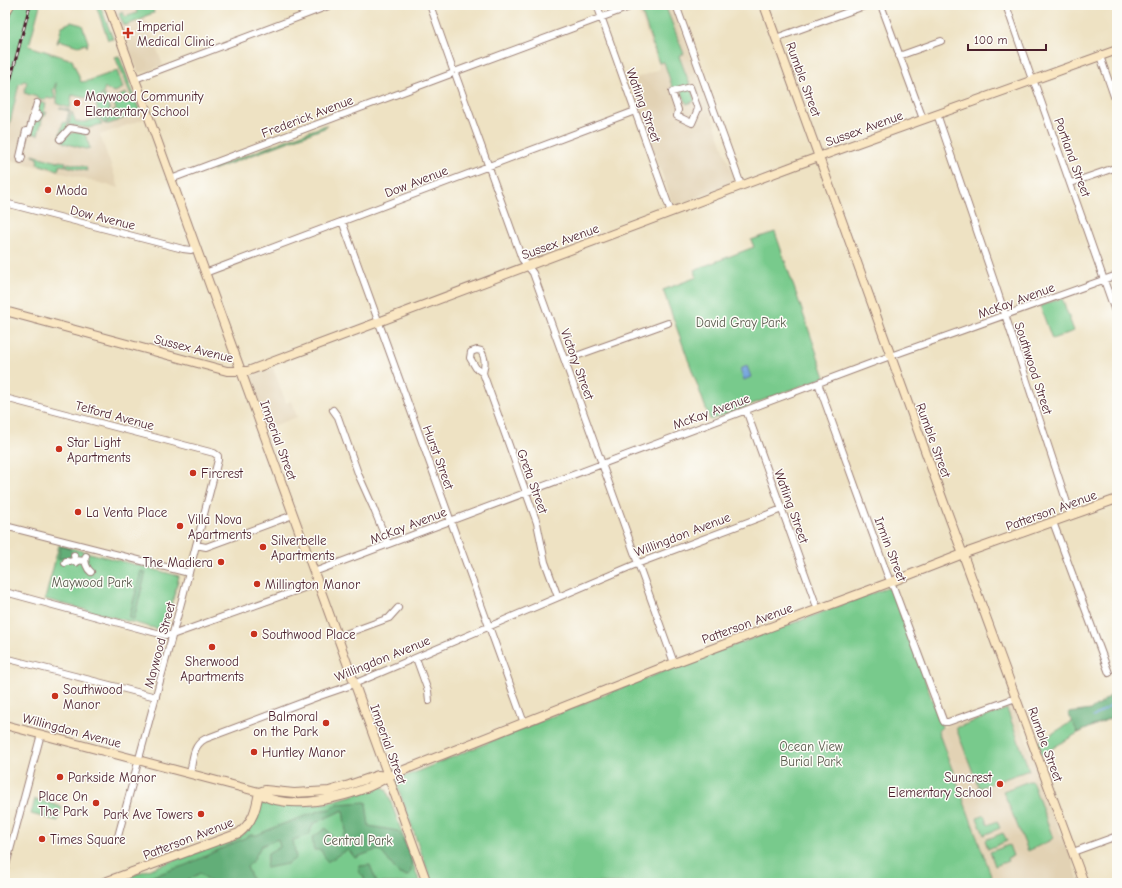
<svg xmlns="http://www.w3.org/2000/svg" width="1122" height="888" viewBox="0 0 1122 888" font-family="'Comic Neue',sans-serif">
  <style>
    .built { fill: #e2d2b4 }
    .green { fill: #78ca8c; stroke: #61745c }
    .forest { fill: #62ae78; stroke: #566652 }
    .water { fill: #73a4dd; stroke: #5e6284 }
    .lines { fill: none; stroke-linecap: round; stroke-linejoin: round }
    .stream { stroke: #73a4dd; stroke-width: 1.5 }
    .street-casing { stroke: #9c8077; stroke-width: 8 }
    .secondary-casing { stroke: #9c8077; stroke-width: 10 }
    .street { stroke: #fff; stroke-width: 6 }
    .secondary { stroke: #fae7c3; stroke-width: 8 }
    .rail-casing { stroke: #4a1f2b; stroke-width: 3 }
    .rail { stroke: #fdfcf7; stroke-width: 1.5; stroke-dasharray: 4.5; stroke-linecap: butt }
    .poi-dot { fill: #c8321e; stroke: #fdfcf7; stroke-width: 1.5 }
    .labels { text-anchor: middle; stroke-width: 3; stroke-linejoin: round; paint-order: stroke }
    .poi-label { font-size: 13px; fill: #4a1f2b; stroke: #fdfcf7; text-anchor: start }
    .street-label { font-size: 13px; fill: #4a1f2b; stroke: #fdfcf7 }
    .park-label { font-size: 13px; fill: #5a5b4d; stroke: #fdfcf7 }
  </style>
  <rect width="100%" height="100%" fill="#fdfcf7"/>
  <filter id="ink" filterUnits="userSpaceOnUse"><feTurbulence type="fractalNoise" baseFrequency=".025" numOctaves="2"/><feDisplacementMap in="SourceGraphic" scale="8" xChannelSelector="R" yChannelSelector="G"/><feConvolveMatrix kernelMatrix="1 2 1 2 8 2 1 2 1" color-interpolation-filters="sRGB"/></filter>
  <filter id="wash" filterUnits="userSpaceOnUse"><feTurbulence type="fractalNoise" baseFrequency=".012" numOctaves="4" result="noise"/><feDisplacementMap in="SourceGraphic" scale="16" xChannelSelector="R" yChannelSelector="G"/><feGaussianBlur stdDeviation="0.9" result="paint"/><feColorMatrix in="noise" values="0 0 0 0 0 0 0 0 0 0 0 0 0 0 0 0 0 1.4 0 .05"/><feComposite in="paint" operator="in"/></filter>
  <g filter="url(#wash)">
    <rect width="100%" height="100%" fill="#eee2c3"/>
    <!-- built -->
    <path class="built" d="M114 5H152L154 13 145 17 163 65 143 73 138 72Z
      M644 5H672L735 180 733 184 676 205 672 202 628 81 660 69 637 8Z
      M29 45 73 59 82 82 125 67 144 119 100 135 119 188 11 160V158L5 157V144Z
      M273 368 286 403 291 401 297 417 267 428 250 378 252 376Z
      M1008 704H1011L1014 707 1062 837 1066 841 1074 864V868L1080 883H994L938 731 942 727Z"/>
    <!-- green -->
    <path class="green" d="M13 5H40L29 46 72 60 81 82 88 81 117 71 123 88 115 92 108 90 105 87 103 93 96 102 95 100 72 95 70 108 57 104C58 95 55 91 56 82L54 89H53L55 98 51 99 47 98 45 100 44 99H38L37 97 24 93 27 82 24 81 19 84 5 144V23Z
      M96 5H100L113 39 108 40Z
      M143 5H152L154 13 145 16V18L124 26 119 14 123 12 125 17 137 13 136 8Z
      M657 5H665L684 54 679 56 690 85 673 89 664 62 659 63 641 10Z
      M71 22 82 25 88 42 87 47 86 44 78 46 59 40 58 43H57L62 26Z
      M119 56 134 95 132 97 115 57Z
      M690 87 695 101 687 104 681 90Z
      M126 93 129 103 133 101 134 96 140 112 109 124H105L109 120V113L116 109 112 99Z
      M104 94 110 110 107 113 108 119 104 124 100 118 96 104Z
      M39 102 46 104 44 112 38 114 35 113Z
      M60 108 69 110 70 111 67 129 59 138 63 122 66 123 69 111 60 109Z
      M47 112 45 116H43L38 135 31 133 34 121 37 122 39 115Z
      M72 112 76 122H85L98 118 102 124 98 125 89 128 69 125Z
      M326 125 327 127 213 170V168Z
      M75 132 85 134 90 148 86 149 64 143 62 141 70 134Z
      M33 155 58 162 59 161 66 162 65 166 60 165 58 170 37 164 38 158 33 156Z
      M68 163 86 167 87 171 66 166Z
      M775 232 825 377 710 420 663 290 697 277 694 270 754 247 751 240Z
      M1062 298 1074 331 1052 339 1040 306Z
      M59 545 179 576 165 631 45 599Z
      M887 588 891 589 893 593 942 727 938 731 994 883H432L397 785 396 781 399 779 636 682Z
      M1007 709 1029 770 979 788 956 728Z
      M1092 712 1117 715 1078 733 1041 755 1037 743 1068 724Z
      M1029 781H1032L1053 838 1051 840 1028 851 1003 791Z
      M381 787 385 788 387 791 420 883H111L237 838C243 834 250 830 254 823 259 816 258 804 265 800L312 805 326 803Z
      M35 799 62 807 58 821 31 814Z
      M984 815 988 825 997 821 1000 828 984 835 977 818Z
      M1003 833 1007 841 988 849 985 840Z
      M1009 845 1013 856 1007 858 1008 861 995 866 990 852Z"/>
    <!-- forest -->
    <path class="forest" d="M61 546 70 549 73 555 70 557 58 559Z
      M141 571 146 572 134 619 129 618Z
      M1117 691V715L1078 733 1068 713 1091 710Z
      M366 802 369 826 398 831C404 839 414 861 411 871 411 873 409 874 408 876L399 874 380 850 373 851 355 858 348 849 327 862 321 850H314L312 838 326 828 334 839H340L346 832 343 810 313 824 309 835 293 840 296 858 287 864 266 868 268 854 280 847 278 839 261 846 253 861 247 867 252 879 251 883H241L240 882 212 883 200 873 183 883H143L144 879 186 865 251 835H257L275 827 322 810 330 809 337 804Z
      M370 865 377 883H365L364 877 359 872 360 866Z"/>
    <!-- water -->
    <path class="water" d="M747 366 751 377 744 380 740 369Z"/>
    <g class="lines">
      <!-- stream -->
      <path class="stream" d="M1093 717 1117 702"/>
    </g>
  </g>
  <g filter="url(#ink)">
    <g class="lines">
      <!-- street casing -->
      <g class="street-casing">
        <path id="street" d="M430 5 453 70
          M597 5 671 212
          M676 5 741 185
          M881 5 923 119
          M1006 5 1030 74 1036 87 1117 317
          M776 38 867 5
          M899 56 941 41
          M1100 56 1117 105
          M457 71 635 5
          M456 76 522 259 533 273 674 663
          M135 79 331 5
          M690 87 698 109 692 123 677 116 678 110 672 92Z
          M937 114 993 278 1071 515
          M33 117 37 103
          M60 139 70 128 87 131
          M21 160 22 157H20L26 131 29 132 33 117 37 118 39 115
          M171 179 451 74
          M1071 183 1117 167
          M5 203 183 249 191 250 196 247
          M342 221 524 723
          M205 273 635 111
          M565 360 668 323
          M483 373 476 368 470 358 471 352 477 350 481 351C486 359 485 365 483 373L537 523 545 562 558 597
          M818 383 887 574 894 589 943 720 944 722H948L1016 698
          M5 398 214 453 218 456V460L184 592 117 840
          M333 410 338 417 359 476 373 507 388 544
          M746 410 818 610
          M1053 522 1109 673
          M5 526 189 573
          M196 545 206 547 293 515
          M74 555 75 560 85 561
          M86 556C84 562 87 569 91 572
          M65 563 66 561 70 562 75 560 76 563
          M314 572 885 358 1117 275
          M5 592 145 630 165 635H172L318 583
          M337 637 389 618 398 608
          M5 658 156 697
          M416 658 428 691 429 701
          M190 774C193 760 192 746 205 739L317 697 349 686 634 565 782 509
          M1073 852 1117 836
          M5 869 41 734"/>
      </g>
      <!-- secondary casing -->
      <g class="secondary-casing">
        <path id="secondary" d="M108 5 427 883
          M764 5 944 503 1084 883
          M5 14 10 5
          M5 311 227 371H248L799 164 1117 50
          M5 725 259 792C282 815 365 795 388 776
          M259 792 265 790 294 793 329 791 349 785 378 775 388 776 394 774 674 663 891 582 968 552 1117 499
          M102 883 239 833C253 822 256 809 259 792"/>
      </g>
      <!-- street -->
      <use href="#street" class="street"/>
      <!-- secondary -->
      <use href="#secondary" class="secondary"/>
      <!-- rail casing -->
      <g class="rail-casing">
        <path id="rail" d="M5 100 30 5"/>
      </g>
      <!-- rail -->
      <use href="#rail" class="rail"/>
    </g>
  </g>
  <!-- markers -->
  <g class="poi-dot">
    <path d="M126 27h4v4h4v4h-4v4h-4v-4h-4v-4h4z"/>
    <circle cx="77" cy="103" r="4"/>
    <circle cx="48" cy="190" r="4"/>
    <circle cx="59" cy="449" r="4"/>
    <circle cx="193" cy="473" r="4"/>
    <circle cx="78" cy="512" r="4"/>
    <circle cx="180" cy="526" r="4"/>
    <circle cx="263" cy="547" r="4"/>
    <circle cx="221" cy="562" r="4"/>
    <circle cx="257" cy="584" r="4"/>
    <circle cx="254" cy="634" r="4"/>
    <circle cx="212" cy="647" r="4"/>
    <circle cx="55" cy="696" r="4"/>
    <circle cx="326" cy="723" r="4"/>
    <circle cx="254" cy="752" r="4"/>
    <circle cx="60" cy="777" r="4"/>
    <circle cx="1000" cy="784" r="4"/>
    <circle cx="96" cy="803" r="4"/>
    <circle cx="201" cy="814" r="4"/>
    <circle cx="42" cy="839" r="4"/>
  </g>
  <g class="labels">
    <!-- poi labels -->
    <g class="poi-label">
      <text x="137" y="31">Imperial<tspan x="137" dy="15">Medical Clinic</tspan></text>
      <text x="85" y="101">Maywood Community<tspan x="85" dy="15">Elementary School</tspan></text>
      <text x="56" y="195">Moda</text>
      <text x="67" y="447">Star Light<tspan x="67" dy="15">Apartments</tspan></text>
      <text x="201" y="478">Fircrest</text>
      <text x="86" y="517">La Venta Place</text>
      <text x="188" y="524">Villa Nova<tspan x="188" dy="15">Apartments</tspan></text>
      <text x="271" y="545">Silverbelle<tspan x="271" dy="15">Apartments</tspan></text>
      <text x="213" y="567" text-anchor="end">The Madiera</text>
      <text x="265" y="589">Millington Manor</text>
      <text x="262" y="639">Southwood Place</text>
      <text x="212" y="666" text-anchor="middle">Sherwood<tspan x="212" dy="15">Apartments</tspan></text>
      <text x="63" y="694">Southwood<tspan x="63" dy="15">Manor</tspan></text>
      <text x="318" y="721" text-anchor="end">Balmoral<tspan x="318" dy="15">on the Park</tspan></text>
      <text x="262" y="757">Huntley Manor</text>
      <text x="68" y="782">Parkside Manor</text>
      <text x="992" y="782" text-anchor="end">Suncrest<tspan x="992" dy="15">Elementary School</tspan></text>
      <text x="88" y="801" text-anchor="end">Place On<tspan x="88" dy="15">The Park</tspan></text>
      <text x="193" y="819" text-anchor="end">Park Ave Towers</text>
      <text x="50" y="844">Times Square</text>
    </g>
    <!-- street labels -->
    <g class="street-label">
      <text transform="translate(804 79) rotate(70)" y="5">Rumble Street</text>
      <text transform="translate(644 105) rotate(70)" y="5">Watling Street</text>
      <text transform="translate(307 116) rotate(-21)" y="5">Frederick Avenue</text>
      <text transform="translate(864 128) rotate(-20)" y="5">Sussex Avenue</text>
      <text transform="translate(1073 157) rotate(70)" y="5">Portland Street</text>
      <text transform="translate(416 181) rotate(-21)" y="5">Dow Avenue</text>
      <text transform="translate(103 217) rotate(14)" y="5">Dow Avenue</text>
      <text transform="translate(560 241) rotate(-20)" y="5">Sussex Avenue</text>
      <text transform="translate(1016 300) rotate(-20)" y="5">McKay Avenue</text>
      <text transform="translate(194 348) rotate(14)" y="5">Sussex Avenue</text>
      <text transform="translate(578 364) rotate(70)" y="5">Victory Street</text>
      <text transform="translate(1034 368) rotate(72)" y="5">Southwood Street</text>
      <text transform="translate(711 411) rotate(-20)" y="5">McKay Avenue</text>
      <text transform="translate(115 415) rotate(15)" y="5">Telford Avenue</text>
      <text transform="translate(279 440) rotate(70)" y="5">Imperial Street</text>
      <text transform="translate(934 440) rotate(70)" y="5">Rumble Street</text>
      <text transform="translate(439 457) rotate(70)" y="5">Hurst Street</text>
      <text transform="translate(533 481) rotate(70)" y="5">Greta Street</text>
      <text transform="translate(792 506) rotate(70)" y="5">Watling Street</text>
      <text transform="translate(1051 510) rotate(-20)" y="5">Patterson Avenue</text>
      <text transform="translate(408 525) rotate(-21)" y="5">McKay Avenue</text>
      <text transform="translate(682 534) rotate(-21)" y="5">Willingdon Avenue</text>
      <text transform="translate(891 549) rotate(69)" y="5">Irmin Street</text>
      <text transform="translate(747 623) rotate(-20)" y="5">Patterson Avenue</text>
      <text transform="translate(159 645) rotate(-75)" y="5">Maywood Street</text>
      <text transform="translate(382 658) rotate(-22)" y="5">Willingdon Avenue</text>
      <text transform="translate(72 730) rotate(15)" y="5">Willingdon Avenue</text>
      <text transform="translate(389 744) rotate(70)" y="5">Imperial Street</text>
      <text transform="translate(1046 744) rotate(70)" y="5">Rumble Street</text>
      <text transform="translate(188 838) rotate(-21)" y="5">Patterson Avenue</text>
    </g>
    <!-- park labels -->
    <g class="park-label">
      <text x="741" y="327">David Gray Park</text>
      <text x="92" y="587">Maywood Park</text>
      <text x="811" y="751">Ocean View<tspan x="811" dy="15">Burial Park</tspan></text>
      <text x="358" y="845">Central Park</text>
    </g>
  </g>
  <!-- margin -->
  <rect width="1122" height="888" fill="none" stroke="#fdfcf7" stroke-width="20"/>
  <!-- scale -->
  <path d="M968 44v6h78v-6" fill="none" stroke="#4a1f2b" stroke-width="2"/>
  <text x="974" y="44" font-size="12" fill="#4a1f2b" stroke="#fdfcf7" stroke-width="3" paint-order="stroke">100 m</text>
</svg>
